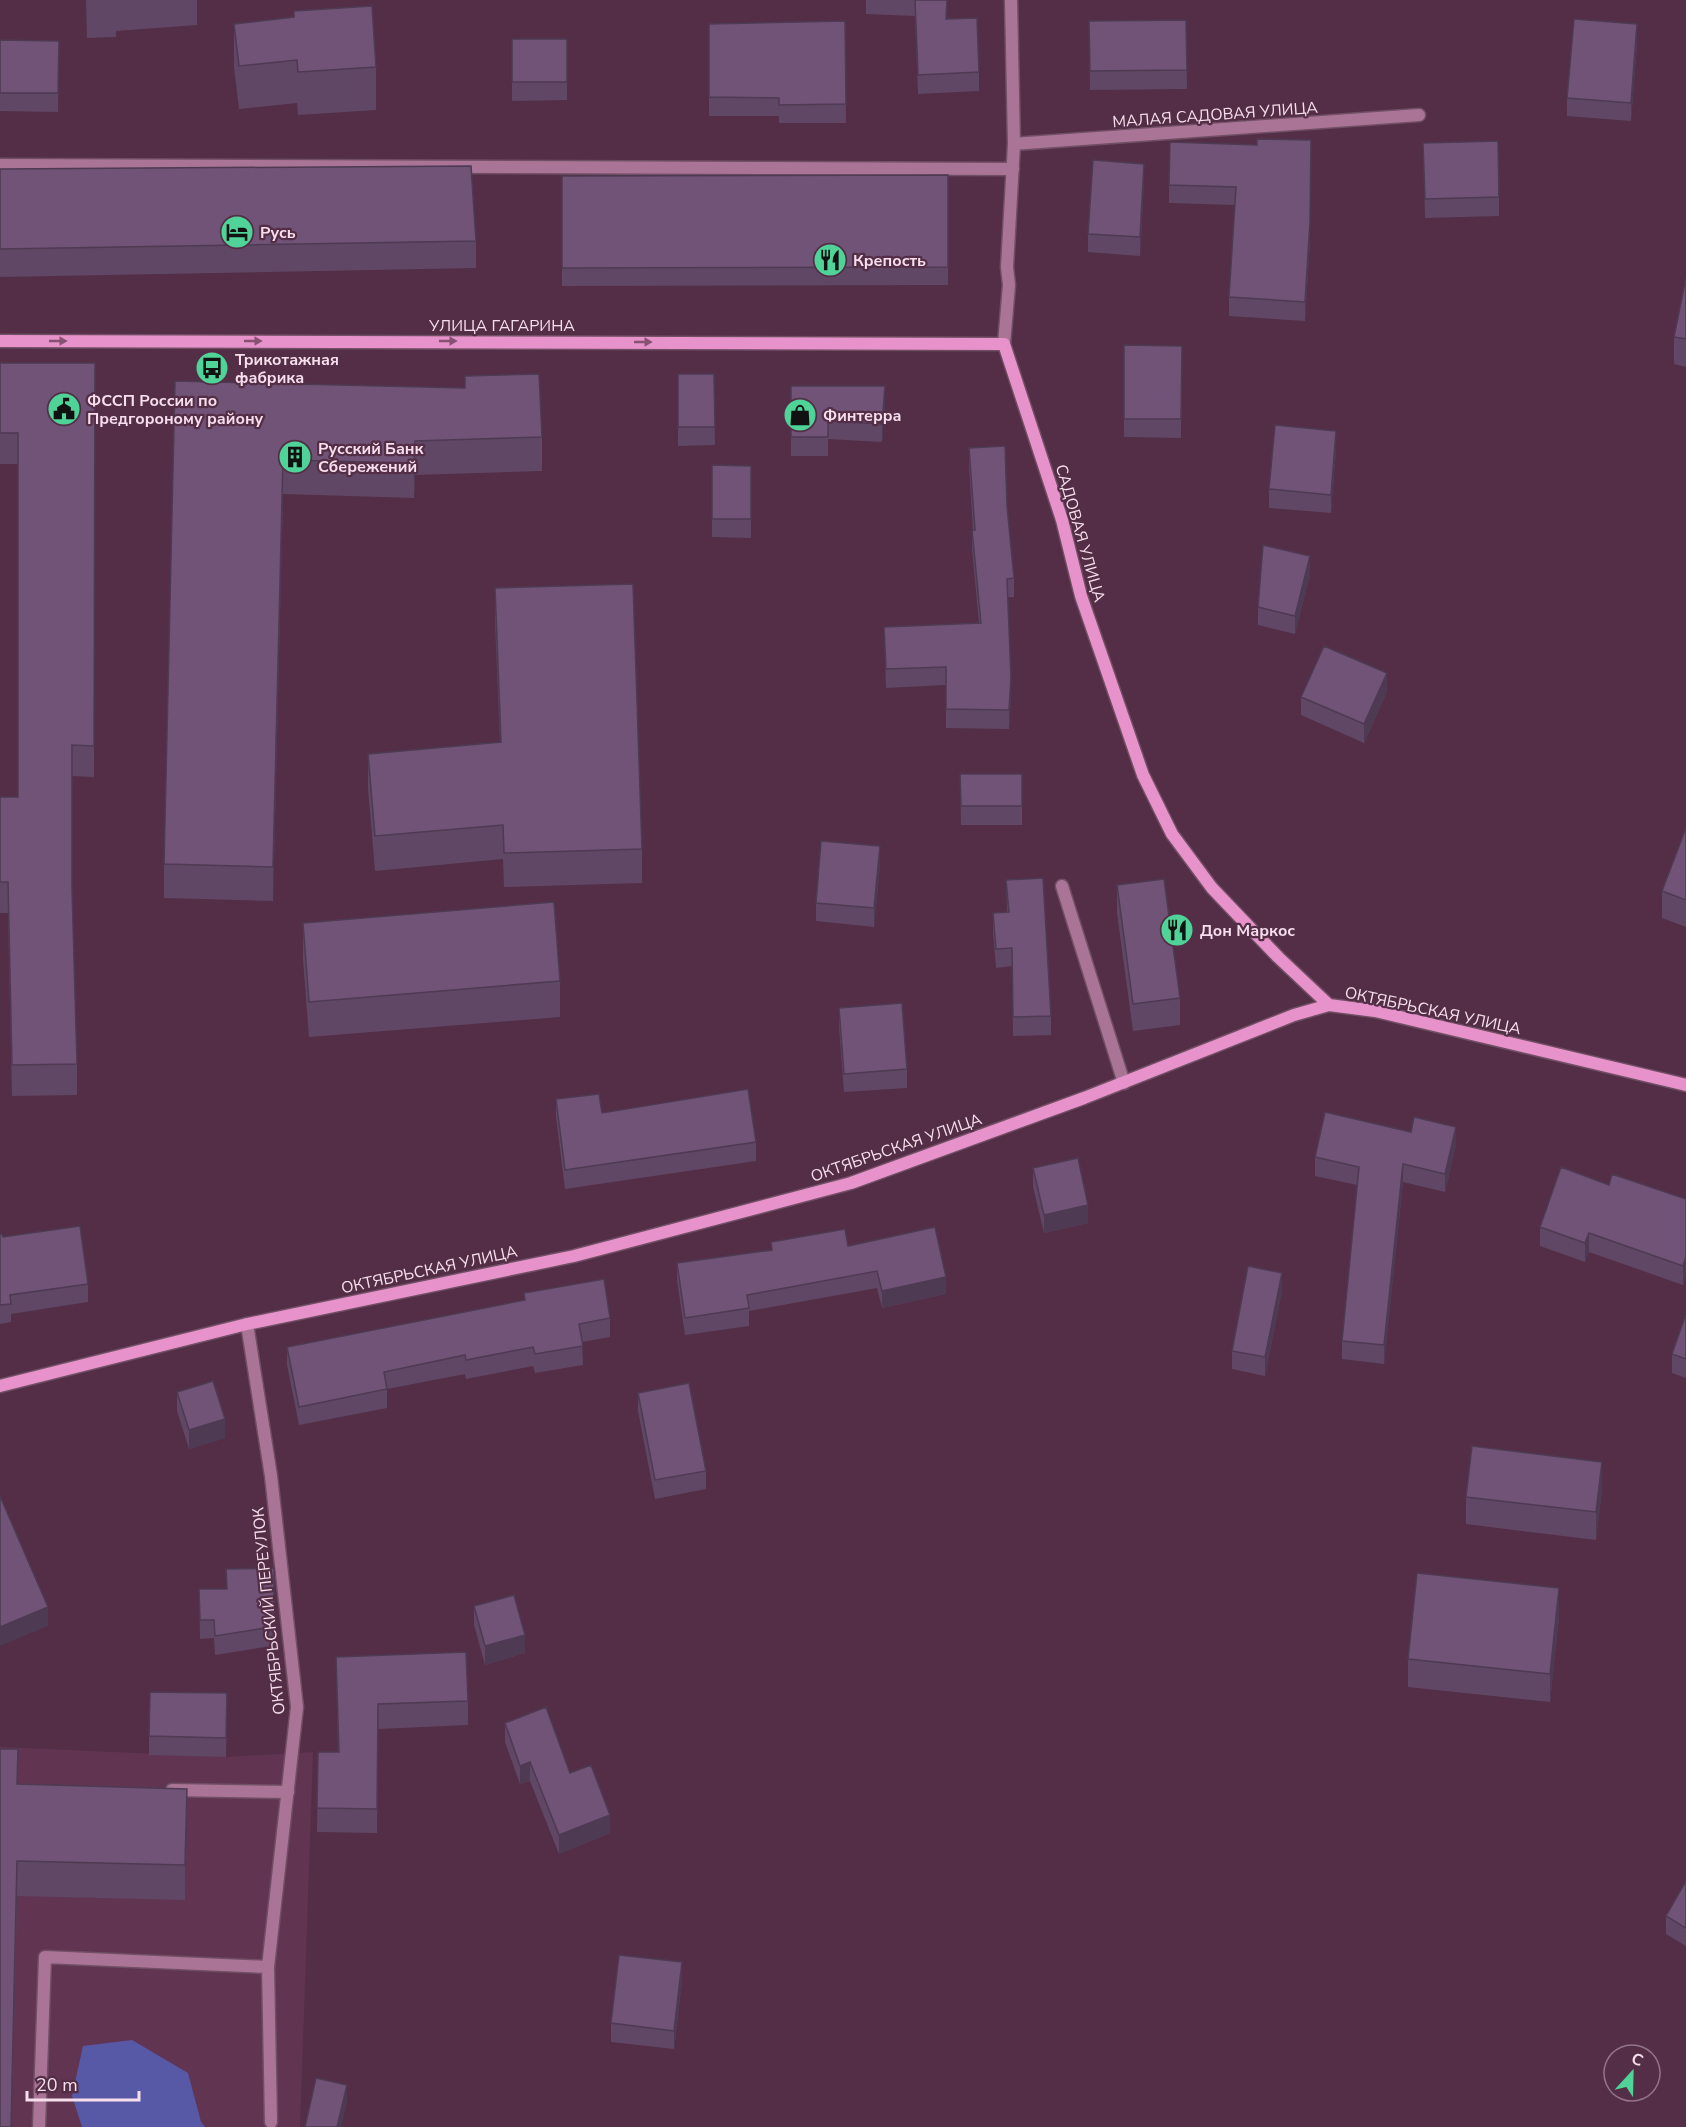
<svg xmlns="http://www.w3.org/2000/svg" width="1686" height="2127" viewBox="0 0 1686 2127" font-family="'Nunito Sans',sans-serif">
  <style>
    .built { fill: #613552 }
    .water { fill: #5758a6 }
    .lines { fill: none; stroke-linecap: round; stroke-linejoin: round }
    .lane-casing { stroke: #704e64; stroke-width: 15 }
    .street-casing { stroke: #704e64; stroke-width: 15 }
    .secondary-casing { stroke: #704e64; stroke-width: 15 }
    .lane { stroke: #aa7497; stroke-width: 12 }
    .street { stroke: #aa7497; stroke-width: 12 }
    .secondary { stroke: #e792ca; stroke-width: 12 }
    .wall { fill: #604765 }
    .shaded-wall { fill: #4e3a53 }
    .building { fill: #705376; stroke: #4e3a53; stroke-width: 1.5 }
    .oneway { fill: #875174 }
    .labels { text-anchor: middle; stroke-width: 4.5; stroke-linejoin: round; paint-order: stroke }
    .street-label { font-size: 16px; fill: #f6deec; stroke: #532e46 }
    .poi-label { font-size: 16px; font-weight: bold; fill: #f6deec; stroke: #532e46; text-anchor: start }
  </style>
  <rect width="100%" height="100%" fill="#532e46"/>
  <!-- built -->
  <path class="built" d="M0 1747 226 1757 313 1752 300 2127H0Z"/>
  <!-- water -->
  <path class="water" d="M132 2040 188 2073 201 2122 205 2127H82L72 2096 83 2046Z"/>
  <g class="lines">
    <!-- lane casing -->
    <g class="lane-casing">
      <path id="lane" d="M0 165 1013 169
        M1062 886 1124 1083
        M172 1790 288 1792
        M39 2127 45 1957 268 1967 271 2122"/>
    </g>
    <!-- street casing -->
    <g class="street-casing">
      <path id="street" d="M1014 144 1419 115
        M1004 344 1009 285 1007 267 1014 144 1011 0
        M247 1324 271 1476 297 1707 268 1967"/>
    </g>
    <!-- secondary casing -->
    <g class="secondary-casing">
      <path id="secondary" d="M0 341 1004 344 1062 520 1081 596 1143 775 1172 834 1212 888 1278 957 1329 1005
        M0 1386 247 1324 574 1256 851 1183 1084 1098 1294 1015 1329 1005 1375 1011 1686 1085"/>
    </g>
    <!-- lane -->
    <use href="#lane" class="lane"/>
    <!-- street -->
    <use href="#street" class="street"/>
    <!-- secondary -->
    <use href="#secondary" class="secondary"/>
  </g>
  <!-- wall -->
  <path class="wall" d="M86 0H197V25L116 31V37L87 38Z
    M866 0H947V19L979 72V91L918 94 915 16 866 14Z
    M1186 20 1187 89 1090 90 1089 21Z
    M845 21 846 123H779V116H709V24Z
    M234 24 376 67V110L298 115 297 103 239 109 234 67Z
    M512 39H567V100L512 101Z
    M0 40 59 41 58 112 0 111Z
    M1637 43 1631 121 1567 116V98Z
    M1423 143 1499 197V216L1425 218Z
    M1257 145 1310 240 1305 321 1229 316V297L1235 205 1169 203V185Z
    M0 169 476 241V268L0 277Z
    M948 175V285L562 286V176Z
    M1144 182 1140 256 1088 252V234Z
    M1686 278V367L1674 364V337Z
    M1124 345 1182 346 1181 438 1124 437Z
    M0 363H95L94 777 72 776V891L77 1064V1095L12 1096 8 913H0V797H18V464H0Z
    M678 374H714L715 445 678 446Z
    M175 381 542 437V471L415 475 414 498 283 494 273 901 164 898V864Z
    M791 386 885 405 882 442 828 439V456H791Z
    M969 448 1007 506 1014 578V597H1008L1011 696 1009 729 946 728V685L886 688 884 627 979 623 972 549V530H973L969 467Z
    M1336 450 1331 513 1269 508V489Z
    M712 465 751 466V538L712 537Z
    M1310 575 1295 634 1258 625V607Z
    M495 588 642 849V883L504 887 503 859 375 871 368 788V754L500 742 495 623Z
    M1387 692 1364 743 1301 715V697Z
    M960 774H1022V825H961Z
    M1686 828V927L1662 918V891Z
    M880 865 874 927 816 921V903Z
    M1006 880 1051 1016V1035L1013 1036 1012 966 996 968 993 932V913L1007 912Z
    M1117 885 1180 998V1025L1133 1031 1117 913Z
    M303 923 560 981V1017L309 1037 303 959Z
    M839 1008 907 1069V1088L844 1092 839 1027Z
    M556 1099 602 1113 756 1142V1161L565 1189 556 1117Z
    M1456 1145 1445 1192 1403 1182 1384 1364 1342 1359V1341L1357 1185 1315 1176V1157Z
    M1033 1168 1088 1223 1044 1233 1033 1187Z
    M1609 1185 1686 1199V1276L1683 1285 1589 1252 1585 1262 1540 1246V1227Z
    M0 1234 3 1237 88 1284V1302L11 1314V1322L0 1324Z
    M771 1242 848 1246 946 1294 882 1308 877 1288 749 1311V1326L685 1335 677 1280V1263L771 1250Z
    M1282 1291 1265 1376 1232 1369V1351Z
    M524 1293 610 1318V1337L582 1342 583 1365 535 1373 533 1366 466 1379 465 1374 387 1389V1408L299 1425 287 1365V1347L524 1300Z
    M1686 1314V1378L1672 1373V1354Z
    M177 1392 225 1438 189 1449 177 1411Z
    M638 1393 706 1471V1489L655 1499 638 1411Z
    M1602 1490 1596 1540 1466 1524V1497Z
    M274 1568V1638H271V1646L215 1655 214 1638 200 1639 199 1589H226Z
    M474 1606 525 1653 485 1665 474 1625Z
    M1559 1616 1550 1702 1408 1687V1659Z
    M336 1657 468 1701V1725L378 1729 377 1833 317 1832 318 1752H338Z
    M227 1712 226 1757 149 1755V1736Z
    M505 1723 570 1773 610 1833 559 1854 530 1781 520 1784 505 1742Z
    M18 1785 187 1824 185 1900 17 1896 12 2127Z
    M1686 1881V1946L1666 1934V1916Z
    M682 1981 674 2049 611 2042V2023Z"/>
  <!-- shaded-wall -->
  <path class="shaded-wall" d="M1637 24V43L1631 121V103Z
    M1311 158 1310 240 1305 321V302Z
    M1144 164V182L1140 256V237Z
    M885 386V405L882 442V424Z
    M1336 431V450L1331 513V495Z
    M415 441V475L414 498V463Z
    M283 460V494L273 901V867Z
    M1310 556V575L1295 634V616Z
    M1387 673V692L1364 743V724Z
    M1011 677V696L1009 729V710Z
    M880 846V865L874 927V908Z
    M1456 1127V1145L1445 1192V1174Z
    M1403 1164V1182L1384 1364V1345Z
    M1088 1205V1223L1044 1233V1215Z
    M1589 1233V1252L1585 1262V1243Z
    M1686 1257V1276L1683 1285V1266Z
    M1282 1273V1291L1265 1376V1357Z
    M946 1277V1294L882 1308V1291Z
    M225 1419V1438L189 1449V1430Z
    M1602 1462V1490L1596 1540V1512Z
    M1559 1588V1616L1550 1702V1674Z
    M48 1607V1626L0 1646V1627Z
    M525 1635V1653L485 1665V1646Z
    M530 1762V1781L520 1784V1766Z
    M187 1789V1824L185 1900V1865Z
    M610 1815V1833L559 1854V1835Z
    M17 1861 12 2127H11Z
    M682 1962V1981L674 2049V2031Z
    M347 2085V2104L341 2127H337Z"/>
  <!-- building -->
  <path class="building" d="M915 0H947L946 19 977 18 979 72 918 75Z
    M372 6 376 67 298 72 297 60 239 66 234 24 294 17V11Z
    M1574 19 1637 24 1631 103 1567 98Z
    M1186 20 1187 70 1090 71 1089 21Z
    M845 21 846 104 779 105V98L709 97V24Z
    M512 39H567V82H512Z
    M0 40 59 41 58 93H0Z
    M1257 139 1311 140 1310 222 1305 302 1229 297 1236 187 1169 185 1170 142 1257 145Z
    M1498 141 1499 197 1425 199 1423 143Z
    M1093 160 1144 164 1140 237 1088 234Z
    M471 166 476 241 0 249V169Z
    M948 175V267L562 268V176Z
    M1686 278V339L1674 337Z
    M1124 345 1182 346 1181 419H1124Z
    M0 363H95L94 746 72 745V888L77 1064 12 1065 8 882H0V797H18V433H0Z
    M539 374 542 437 415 441 414 463 283 460 273 867 164 864 175 381 465 388V376Z
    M678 374H714L715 427H678Z
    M791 386H885L882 424 828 421V437H791Z
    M1275 425 1336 431 1331 495 1269 489Z
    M1005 446 1007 506 1014 578 1007 579 1011 677 1009 710 946 709V667L886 669 884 627 981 623 972 530H975L969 448Z
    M712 465 751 466V519H712Z
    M1263 545 1310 556 1295 616 1258 607Z
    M633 584 642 849 504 853 503 825 375 836 368 754 501 742 495 588Z
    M1324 646 1387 673 1364 724 1301 697Z
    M960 774H1022V806H961Z
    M1686 828V900L1662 891Z
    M821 841 880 846 874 908 816 903Z
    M1043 878 1051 1016 1013 1017 1012 948 996 949 993 913 1009 912 1006 880Z
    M1164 879 1180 998 1133 1004 1117 885Z
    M554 902 560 981 309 1002 303 923Z
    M902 1003 907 1069 844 1074 839 1008Z
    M748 1089 756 1142 565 1170 556 1099 599 1094 602 1113Z
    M1325 1112 1411 1132 1414 1117 1456 1127 1445 1174 1403 1164 1384 1345 1342 1341 1359 1167 1315 1157Z
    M1078 1158 1088 1205 1044 1215 1033 1168Z
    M1561 1167 1609 1185 1612 1174 1686 1199V1257L1683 1266 1589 1233 1585 1243 1540 1227Z
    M80 1226 88 1284 10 1295 11 1304 0 1305V1234H2L3 1237Z
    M935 1227 946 1277 882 1291 877 1271 747 1295 749 1308 685 1318 677 1263 772 1250 771 1242 845 1229 848 1246Z
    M1248 1266 1282 1273 1265 1357 1232 1351Z
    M604 1279 610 1318 579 1324 583 1346 535 1354 533 1347 466 1360 465 1355 384 1372 387 1389 299 1407 287 1347 525 1300 524 1293Z
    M1686 1314V1359L1672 1354Z
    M213 1381 225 1419 189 1430 177 1392Z
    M689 1383 706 1471 655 1480 638 1393Z
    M1472 1446 1602 1462 1596 1512 1466 1497Z
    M0 1496 48 1607 0 1627Z
    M274 1568V1619H270L271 1627 215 1636 214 1620H200L199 1589H227L226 1569Z
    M1417 1573 1559 1588 1550 1674 1408 1659Z
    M514 1595 525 1635 485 1646 474 1606Z
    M466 1652 468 1701 378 1704 377 1809 317 1808 318 1752H339L336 1657Z
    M150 1692 227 1693 226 1738 149 1736Z
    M546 1707 570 1773 591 1765 610 1815 559 1835 530 1762 520 1766 505 1723Z
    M0 1749H18L17 1784 187 1789 185 1865 17 1861 11 2127H0Z
    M1686 1881V1928L1666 1916Z
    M619 1955 682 1962 674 2031 611 2023Z
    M316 2078 347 2085 337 2127H305Z"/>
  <!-- one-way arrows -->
  <defs><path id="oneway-solid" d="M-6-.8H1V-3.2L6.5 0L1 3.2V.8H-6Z" transform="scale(1.5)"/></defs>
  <g class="oneway">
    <use href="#oneway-solid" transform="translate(58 341)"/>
    <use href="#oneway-solid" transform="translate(253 341)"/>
    <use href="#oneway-solid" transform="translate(448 341)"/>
    <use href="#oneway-solid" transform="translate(643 342)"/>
  </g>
  <!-- icons -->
  <defs>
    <g id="hotel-disc" transform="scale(1.725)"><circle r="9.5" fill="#4fd399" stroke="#532e46"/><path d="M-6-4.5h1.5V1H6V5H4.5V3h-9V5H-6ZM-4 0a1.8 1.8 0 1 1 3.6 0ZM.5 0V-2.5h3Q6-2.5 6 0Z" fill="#111"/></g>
    <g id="restaurant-disc" transform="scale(1.725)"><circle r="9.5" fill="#4fd399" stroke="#532e46"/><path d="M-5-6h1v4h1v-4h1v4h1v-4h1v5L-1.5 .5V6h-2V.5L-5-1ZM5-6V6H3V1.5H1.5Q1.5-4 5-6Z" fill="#111"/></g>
    <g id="bus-disc" transform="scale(1.725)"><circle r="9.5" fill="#4fd399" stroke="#532e46"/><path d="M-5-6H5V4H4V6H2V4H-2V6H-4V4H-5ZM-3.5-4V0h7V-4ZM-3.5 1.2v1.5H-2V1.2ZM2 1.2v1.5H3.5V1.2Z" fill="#111"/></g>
    <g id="civic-disc" transform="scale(1.725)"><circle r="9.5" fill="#4fd399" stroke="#532e46"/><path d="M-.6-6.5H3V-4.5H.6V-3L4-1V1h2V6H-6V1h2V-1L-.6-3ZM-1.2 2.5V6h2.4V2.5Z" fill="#111"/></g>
    <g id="shop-disc" transform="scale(1.725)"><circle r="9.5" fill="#4fd399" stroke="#532e46"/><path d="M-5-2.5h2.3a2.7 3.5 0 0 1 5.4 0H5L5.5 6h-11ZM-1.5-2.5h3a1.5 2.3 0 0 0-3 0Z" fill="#111"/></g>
    <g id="building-disc" transform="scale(1.725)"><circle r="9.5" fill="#4fd399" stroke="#532e46"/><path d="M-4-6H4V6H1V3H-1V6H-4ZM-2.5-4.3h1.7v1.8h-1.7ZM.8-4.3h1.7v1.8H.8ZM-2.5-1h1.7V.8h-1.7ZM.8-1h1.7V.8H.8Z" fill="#111"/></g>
  </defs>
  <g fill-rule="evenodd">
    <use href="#hotel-disc" x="237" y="232"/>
    <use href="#restaurant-disc" x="830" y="260"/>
    <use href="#bus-disc" x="212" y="368"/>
    <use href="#civic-disc" x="64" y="409"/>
    <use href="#shop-disc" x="800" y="415"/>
    <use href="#building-disc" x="295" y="457"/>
    <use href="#restaurant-disc" x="1177" y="930"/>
  </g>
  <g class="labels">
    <!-- street labels -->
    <g class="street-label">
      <text transform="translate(1215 114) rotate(-4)" y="6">МАЛАЯ САДОВАЯ УЛИЦА</text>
      <text x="502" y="331">УЛИЦА ГАГАРИНА</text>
      <text transform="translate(1081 533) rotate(74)" y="6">САДОВАЯ УЛИЦА</text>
      <text transform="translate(1433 1010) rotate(12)" y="6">ОКТЯБРЬСКАЯ УЛИЦА</text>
      <text transform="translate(896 1147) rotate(-19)" y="6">ОКТЯБРЬСКАЯ УЛИЦА</text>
      <text transform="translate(429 1269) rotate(-12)" y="6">ОКТЯБРЬСКАЯ УЛИЦА</text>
      <text transform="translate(268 1611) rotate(-96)" y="6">ОКТЯБРЬСКИЙ ПЕРЕУЛОК</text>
    </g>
    <!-- poi labels -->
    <g class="poi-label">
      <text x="260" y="238">Русь</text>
      <text x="853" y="266">Крепость</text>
      <text x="235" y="365">Трикотажная<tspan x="235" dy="18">фабрика</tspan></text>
      <text x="87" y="406">ФССП России по<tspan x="87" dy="18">Предгороному району</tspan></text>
      <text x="823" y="421">Финтерра</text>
      <text x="318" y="454">Русский Банк<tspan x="318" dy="18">Сбережений</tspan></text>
      <text x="1200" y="936">Дон Маркос</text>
    </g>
  </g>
  <!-- north arrow -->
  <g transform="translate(1632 2073) rotate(22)"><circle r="28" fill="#532e46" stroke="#947488" stroke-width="1.5"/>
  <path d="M0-4.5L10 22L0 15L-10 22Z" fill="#4fd399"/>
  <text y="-9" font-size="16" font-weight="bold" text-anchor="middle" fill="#f6deec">С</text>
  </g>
  <!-- scale -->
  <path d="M27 2091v9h112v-9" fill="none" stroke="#f6deec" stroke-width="3"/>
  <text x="36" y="2091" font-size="18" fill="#f6deec" stroke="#532e46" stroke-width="4.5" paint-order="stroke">20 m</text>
</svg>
